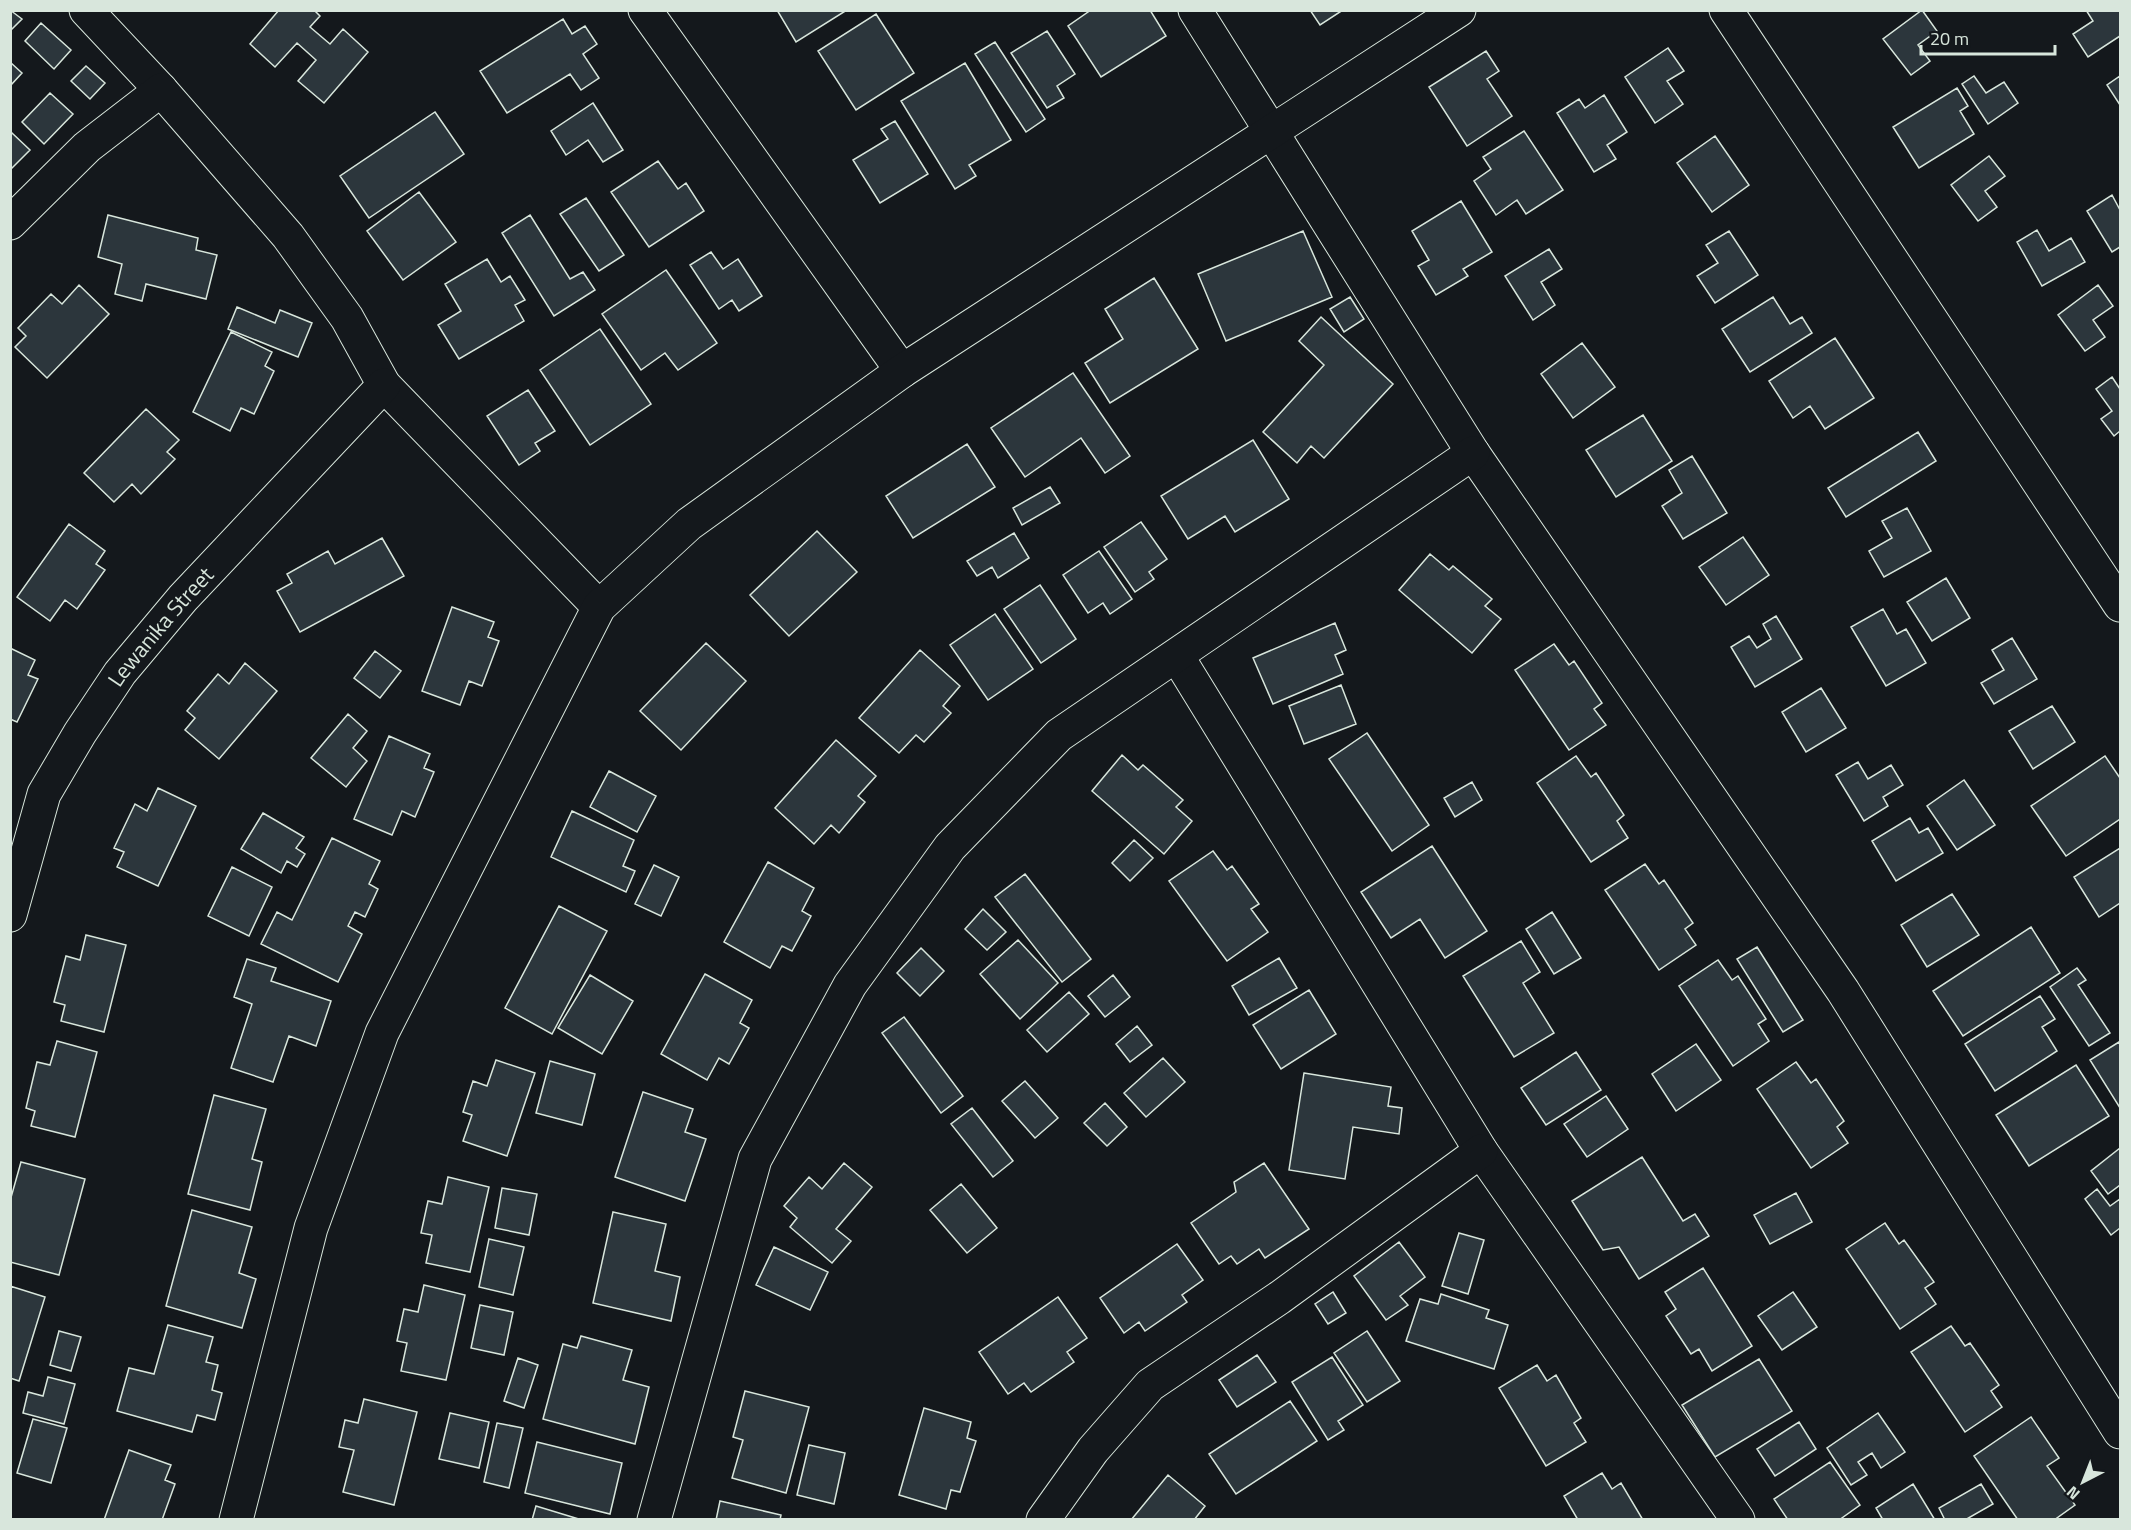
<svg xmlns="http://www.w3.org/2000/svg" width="2131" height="1530" viewBox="0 0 2131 1530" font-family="'Titillium Web',sans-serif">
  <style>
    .building { fill: #2c363c; stroke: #d8e6dc; stroke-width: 1.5 }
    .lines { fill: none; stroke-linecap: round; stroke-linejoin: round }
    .minor-casing { stroke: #d8e6dc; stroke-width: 35 }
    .minor { stroke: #14181c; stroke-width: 33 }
    .labels { text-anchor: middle; stroke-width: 4.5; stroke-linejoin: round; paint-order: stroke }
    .street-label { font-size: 22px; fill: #d8e6dc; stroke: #14181c }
  </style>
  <rect width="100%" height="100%" fill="#14181c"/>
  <!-- building -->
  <path class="building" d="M10 10 22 19 10 31Z
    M279 10H314L320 16 310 27 330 44 343 29 368 52 324 103 298 81 316 60 297 43 275 67 250 44Z
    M777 10H847L796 42Z
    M1091 10H1150L1166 36 1101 77 1068 26Z
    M1310 10H1343L1320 25Z
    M1922 10 1937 31 1918 45 1930 61 1911 75 1883 39Z
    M2086 10H2120V36L2088 57 2073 34 2093 21Z
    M876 14 914 73 856 110 818 51Z
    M563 19 572 34 585 26 597 44 583 54 599 78 581 90 570 74 507 113 480 71Z
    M41 23 71 50 54 69 25 41Z
    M1047 31 1075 74 1057 86 1064 98 1047 108 1011 53Z
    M995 42 1045 119 1026 132 975 54Z
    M1668 48 1684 71 1667 81 1683 104 1655 123 1625 77Z
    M1486 51 1499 71 1487 79 1512 116 1467 146 1429 87Z
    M10 62 22 73 10 86Z
    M965 63 1011 140 969 165 976 176 955 189 901 101Z
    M86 66 105 83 90 99 71 81Z
    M1974 76 1986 93 2004 82 2018 103 1988 124 1962 84Z
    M2120 76V105L2107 85Z
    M1957 88 1968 106 1960 111 1974 134 1919 168 1893 127Z
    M50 93 73 114 44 144 22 122Z
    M1604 95 1627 132 1607 145 1616 159 1594 172 1557 113 1579 99 1585 108Z
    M593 103 623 150 603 162 588 140 566 155 551 131Z
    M435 112 464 154 369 218 340 176Z
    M895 121 928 174 880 203 853 160 888 139 881 129Z
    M1524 131 1563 190 1526 214 1517 200 1496 215 1474 181 1491 169 1483 157Z
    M12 133 30 150 10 170V135Z
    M1715 136 1749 185 1712 212 1677 163Z
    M1989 156 2005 176 1985 191 1997 207 1978 221 1951 185Z
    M658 161 678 189 686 183 704 211 649 247 611 192Z
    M419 192 456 242 403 280 367 231Z
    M2112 195 2120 210V247L2112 252 2087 211Z
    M586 198 624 255 599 271 560 214Z
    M1461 201 1492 252 1463 269 1468 276 1436 295 1418 266 1429 260 1412 231Z
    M108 215 198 238 196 250 217 255 206 299 146 284 142 301 115 294 122 264 98 257Z
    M530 215 570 279 583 272 595 290 554 316 502 233Z
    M2037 230 2049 251 2071 238 2085 262 2042 286 2017 242Z
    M1303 231 1332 297 1226 341 1198 274Z
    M1729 231 1758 275 1715 303 1697 276 1718 263 1706 245Z
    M1549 249 1562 269 1541 282 1555 305 1533 320 1505 276Z
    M711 252 723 269 738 259 762 296 739 311 732 300 719 309 690 265Z
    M487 259 501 282 510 276 525 300 515 305 524 321 459 359 438 325 461 311 445 284Z
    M666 270 717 343 678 370 665 353 641 370 602 314Z
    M1154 278 1198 349 1110 403 1085 363 1123 339 1105 309Z
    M79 285 109 314 47 378 15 347 26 336 18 328 51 294 62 304Z
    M2098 285 2113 306 2093 320 2105 337 2085 351 2058 315Z
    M1350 297 1364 319 1344 332 1330 309Z
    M1773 297 1790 324 1802 317 1812 333 1750 372 1722 329Z
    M237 307 275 323 280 310 312 323 298 357 228 329Z
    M1321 317 1393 384 1324 458 1311 446 1297 463 1263 432 1324 365 1299 341Z
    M600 329 651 404 590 445 540 370Z
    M231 332 272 352 265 366 274 371 254 414 241 408 230 431 193 412Z
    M1835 338 1874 398 1825 429 1810 406 1793 418 1769 381Z
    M1582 343 1615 387 1573 418 1541 374Z
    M1073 373 1130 456 1105 473 1081 438 1025 477 991 428Z
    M2112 377 2120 389V431L2114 436 2101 419 2112 411 2096 389Z
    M528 390 555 431 535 443 540 451 519 465 487 416Z
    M146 409 179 440 167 452 175 459 141 494 132 484 114 502 84 473Z
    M1643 415 1672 461 1616 497 1586 450Z
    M1918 432 1936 461 1846 517 1828 488Z
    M1253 440 1289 499 1235 532 1225 516 1188 539 1161 496Z
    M967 444 995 487 913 538 886 496Z
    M1692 456 1727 513 1683 539 1662 506 1682 493 1669 470Z
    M1050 487 1060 503 1022 525 1013 508Z
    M1907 508 1931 551 1884 577 1869 551 1892 538 1882 521Z
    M1141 522 1167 559 1149 572 1154 579 1135 592 1104 547Z
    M69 524 105 551 96 564 105 570 77 609 65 600 50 621 17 597Z
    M817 531 857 572 789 636 750 595Z
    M1014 533 1029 558 998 578 992 567 977 576 967 561Z
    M1743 537 1769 575 1726 605 1699 567Z
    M382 538 404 576 300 632 277 591 292 583 287 574 328 551 335 564Z
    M1099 551 1132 599 1110 614 1103 603 1088 613 1063 575Z
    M1430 554 1449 570 1453 566 1492 599 1485 606 1501 619 1472 653 1399 590Z
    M1946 578 1970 618 1932 641 1907 602Z
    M1040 585 1076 639 1041 663 1004 609Z
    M452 607 494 622 488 637 499 641 482 686 469 681 460 705 422 691Z
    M1883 609 1897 634 1906 629 1926 663 1886 686 1851 627Z
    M995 614 1033 669 988 700 950 645Z
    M1776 616 1802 659 1755 687 1731 647 1749 636 1757 648 1771 639 1763 624Z
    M1335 623 1346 650 1335 655 1343 674 1273 704 1253 658Z
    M2012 638 2037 679 1994 704 1981 683 2004 670 1992 650Z
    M706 643 746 681 681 750 640 711Z
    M1554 644 1569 665 1574 661 1602 703 1594 709 1606 725 1569 750 1515 670Z
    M10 648 35 660 28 675 38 679 17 722 10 719Z
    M920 650 960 686 943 706 951 713 924 742 916 735 899 753 859 718Z
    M375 651 401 671 380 698 354 678Z
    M245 663 277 691 219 759 185 730 195 718 187 711 218 674 229 684Z
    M1341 685 1356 724 1304 744 1289 706Z
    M1821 688 1846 728 1806 752 1782 712Z
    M2052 706 2075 742 2033 769 2009 731Z
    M348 714 367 731 353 748 367 761 346 787 311 758Z
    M1367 733 1429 825 1392 851 1329 759Z
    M389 736 430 754 424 768 434 772 415 817 402 811 392 835 354 819Z
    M836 740 876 776 858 796 865 802 839 833 831 825 814 844 775 808Z
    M1122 755 1138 770 1143 765 1183 800 1176 807 1192 821 1164 854 1092 791Z
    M1576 756 1591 777 1596 773 1624 815 1617 821 1628 838 1591 862 1537 783Z
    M2105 756 2120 778V819L2066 856 2031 806Z
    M1858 762 1868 779 1891 765 1903 785 1883 797 1888 806 1864 821 1836 775Z
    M609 771 656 796 637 832 590 807Z
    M1964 780 1995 825 1957 850 1927 806Z
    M1472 782 1482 800 1455 817 1444 798Z
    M158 788 196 806 158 886 117 867 124 852 114 848 135 804 147 811Z
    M572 811 634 840 623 866 635 871 626 892 551 857Z
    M263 813 304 837 296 848 305 854 297 867 287 861 281 873 241 849Z
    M1910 818 1919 833 1928 828 1943 853 1896 881 1872 841Z
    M332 838 380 861 369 884 378 889 365 917 355 912 348 926 362 934 338 982 261 944 277 912 292 920Z
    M1134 840 1153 858 1130 881 1112 863Z
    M1432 846 1487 931 1445 958 1420 919 1391 938 1361 892Z
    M2120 848V903L2099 917 2074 877Z
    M1213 851 1227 870 1232 866 1259 904 1251 909 1268 932 1227 961 1169 881Z
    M768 862 814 888 802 911 811 916 792 951 782 946 770 968 724 942Z
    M1645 864 1659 884 1664 880 1693 923 1685 929 1696 945 1659 970 1605 890Z
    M654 865 679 877 661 916 635 904Z
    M232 867 272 887 249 936 208 916Z
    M1025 874 1091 959 1062 982 995 897Z
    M1952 894 1979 935 1927 967 1901 925Z
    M559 906 607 931 552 1034 505 1008Z
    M983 909 1006 932 987 950 965 929Z
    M1552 912 1581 958 1554 974 1526 929Z
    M2031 927 2060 973 1963 1036 1933 991Z
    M86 935 126 945 104 1032 61 1021 65 1005 54 1002 66 956 80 960Z
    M1018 940 1058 983 1020 1019 980 974Z
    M1521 941 1540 972 1523 983 1554 1033 1514 1057 1463 976Z
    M1757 947 1803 1020 1783 1032 1737 959Z
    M921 948 944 971 920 996 897 973Z
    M1279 958 1297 988 1249 1015 1232 986Z
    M247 959 276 968 271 981 331 1001 316 1046 289 1036 273 1082 231 1068 252 1004 234 997Z
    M1718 960 1732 980 1738 976 1766 1019 1758 1024 1769 1041 1733 1066 1679 986Z
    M2077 968 2086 980 2078 985 2110 1033 2089 1046 2050 987Z
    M705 974 752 1000 740 1023 749 1028 729 1064 719 1058 707 1080 661 1054Z
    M590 975 633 1001 602 1054 558 1028Z
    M1113 975 1130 997 1105 1017 1088 996Z
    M1309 990 1336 1034 1281 1069 1253 1025Z
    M1069 992 1089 1014 1047 1052 1027 1030Z
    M2040 996 2055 1019 2042 1027 2057 1051 1995 1091 1965 1044Z
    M904 1017 963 1096 941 1113 882 1033Z
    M1137 1026 1152 1045 1130 1062 1116 1044Z
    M57 1041 97 1052 75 1137 31 1126 35 1111 26 1108 37 1062 50 1065Z
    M2119 1042 2120 1045V1108L2090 1060Z
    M1696 1044 1721 1080 1676 1111 1652 1074Z
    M1576 1052 1601 1090 1546 1125 1521 1088Z
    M1163 1058 1185 1082 1146 1117 1124 1093Z
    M496 1060 535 1073 507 1156 463 1141 472 1115 463 1112 473 1081 487 1086Z
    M550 1061 595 1074 582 1125 536 1113Z
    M1796 1062 1811 1083 1816 1079 1844 1121 1837 1127 1848 1143 1811 1168 1757 1089Z
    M2076 1065 2109 1116 2029 1166 1996 1115Z
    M1304 1073 1391 1087 1388 1106 1402 1108 1399 1134 1353 1127 1345 1179 1289 1170Z
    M1025 1081 1058 1118 1035 1138 1002 1101Z
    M643 1092 693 1109 685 1132 706 1139 685 1201 615 1177Z
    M214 1095 266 1109 252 1159 262 1162 250 1210 188 1194Z
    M1606 1096 1628 1129 1587 1157 1564 1124Z
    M1105 1103 1127 1127 1107 1146 1084 1123Z
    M972 1108 1013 1161 993 1177 951 1124Z
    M2120 1148V1185L2108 1194 2091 1171Z
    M1642 1157 1683 1221 1695 1214 1709 1236 1639 1279 1619 1247 1603 1250 1572 1201Z
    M21 1162 85 1179 59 1275 10 1262V1201Z
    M844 1163 872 1187 836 1229 851 1241 832 1263 790 1227 797 1218 784 1206 809 1177 822 1189Z
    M1264 1163 1309 1229 1265 1258 1259 1249 1237 1264 1231 1256 1219 1264 1191 1223 1236 1192 1234 1182Z
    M448 1177 489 1187 470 1272 426 1263 432 1235 421 1233 428 1201 442 1204Z
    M961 1184 997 1228 967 1253 930 1210Z
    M502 1188 537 1194 529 1235 495 1228Z
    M2097 1189 2110 1206 2120 1199V1228L2111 1235 2085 1199Z
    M1796 1193 1812 1222 1770 1244 1754 1215Z
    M192 1210 252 1227 239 1273 256 1279 242 1328 166 1306Z
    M613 1212 666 1224 655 1271 680 1277 671 1321 593 1303Z
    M1885 1223 1899 1244 1904 1240 1934 1282 1925 1288 1936 1304 1900 1329 1846 1249Z
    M1459 1233 1484 1240 1468 1294 1442 1286Z
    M489 1239 524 1247 513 1295 479 1287Z
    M1399 1242 1425 1277 1400 1296 1408 1305 1386 1320 1354 1276Z
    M1177 1244 1203 1280 1182 1295 1187 1302 1145 1331 1139 1322 1124 1333 1100 1298Z
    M774 1247 828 1272 810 1310 756 1285Z
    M1703 1268 1752 1346 1712 1371 1699 1349 1691 1354 1666 1316 1676 1309 1665 1292Z
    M424 1285 465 1295 446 1380 401 1371 407 1343 397 1341 404 1309 418 1312Z
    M10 1286 45 1297 19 1381 10 1378Z
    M1333 1292 1346 1313 1328 1324 1315 1304Z
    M1793 1292 1817 1327 1782 1350 1758 1316Z
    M1441 1294 1489 1310 1486 1318 1508 1325 1494 1369 1406 1341 1420 1299 1438 1304Z
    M1058 1297 1087 1338 1067 1352 1074 1362 1031 1392 1024 1383 1008 1394 979 1352Z
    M480 1305 513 1312 504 1355 471 1348Z
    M168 1325 213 1337 206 1362 218 1365 212 1390 222 1393 215 1420 197 1415 192 1432 117 1411 129 1368 154 1374Z
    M1951 1326 1965 1346 1970 1343 1999 1385 1991 1391 2002 1407 1965 1432 1911 1352Z
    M59 1331 81 1337 71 1371 50 1365Z
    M1367 1331 1400 1381 1367 1402 1334 1353Z
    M581 1336 632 1350 623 1380 649 1387 635 1444 543 1419 563 1344 577 1348Z
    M1257 1355 1276 1382 1237 1407 1219 1380Z
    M1332 1357 1363 1405 1338 1421 1344 1430 1328 1440 1292 1382Z
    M518 1358 538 1365 524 1408 504 1401Z
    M1759 1359 1792 1411 1715 1457 1682 1405Z
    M1537 1365 1547 1381 1556 1375 1581 1418 1574 1423 1586 1442 1546 1466 1499 1388Z
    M48 1377 75 1384 64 1424 23 1413 28 1392 43 1396Z
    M745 1391 809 1407 786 1493 732 1478 743 1440 733 1437Z
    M364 1399 417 1412 394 1505 343 1492 354 1450 339 1447 345 1420 358 1423Z
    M1290 1401 1317 1441 1236 1494 1209 1454Z
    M924 1408 971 1422 967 1438 976 1441 960 1492 951 1490 946 1509 899 1495Z
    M450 1413 489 1422 479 1468 439 1459Z
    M1878 1413 1905 1452 1881 1468 1872 1453 1858 1462 1867 1475 1851 1485 1827 1448Z
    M2031 1417 2059 1458 2047 1466 2075 1505 2054 1520H2018L1974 1456Z
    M33 1419 67 1428 51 1483 17 1473Z
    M1799 1422 1816 1449 1775 1476 1757 1449Z
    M497 1423 523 1428 509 1488 484 1482Z
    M537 1442 622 1463 610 1514 525 1493Z
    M809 1445 845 1453 834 1504 797 1495Z
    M129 1450 171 1465 165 1480 175 1484 162 1520H104Z
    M1830 1462 1860 1505 1839 1520H1788L1774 1499Z
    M1602 1473 1612 1489 1621 1483 1643 1520H1578L1564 1496Z
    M1168 1475 1205 1506 1194 1520H1131Z
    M1913 1484 1935 1520H1883L1876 1508Z
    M1981 1484 1993 1504 1965 1520H1945L1939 1508Z
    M720 1501 781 1515 780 1520H716Z
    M536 1506 582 1520H532Z"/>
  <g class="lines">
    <!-- minor casing -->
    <g class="minor-casing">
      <g id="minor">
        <path d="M86 10 161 90"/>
        <path d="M645 10 902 371"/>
        <path d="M1195 10 1473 453 1843 991 2120 1432"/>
        <path d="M1726 10 2120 605"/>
        <path d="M10 223 87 147 161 90 288 236 347 318 384 385 599 607"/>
        <path d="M1177 656 1481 1151 1738 1520"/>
        <path id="s1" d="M10 915 44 794 80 733 120 673 183 598 384 385"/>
        <path d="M236 1520 311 1228 382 1033 599 607 689 524 902 371 1459 10"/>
        <path d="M654 1520 755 1159 850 985 950 847 1059 735 1473 453"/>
        <path d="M1043 1520 1093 1450 1150 1385 1279 1298 1481 1151"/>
      </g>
    </g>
    <!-- minor -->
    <use href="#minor" class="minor"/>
  </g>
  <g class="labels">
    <!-- street labels -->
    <g class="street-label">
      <text dy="8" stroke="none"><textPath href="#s1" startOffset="330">Lewanika Street</textPath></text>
    </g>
  </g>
  <!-- border -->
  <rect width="2131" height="1530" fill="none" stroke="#d8e6dc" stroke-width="24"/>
  <!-- north arrow -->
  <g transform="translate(2083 1482) rotate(222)" stroke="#14181c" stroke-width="4.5" paint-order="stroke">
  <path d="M0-4.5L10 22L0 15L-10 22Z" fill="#d8e6dc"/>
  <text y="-9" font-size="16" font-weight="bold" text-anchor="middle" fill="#d8e6dc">N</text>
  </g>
  <!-- scale -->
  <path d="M1921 45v9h134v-9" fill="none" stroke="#d8e6dc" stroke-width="3"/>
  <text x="1930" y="45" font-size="18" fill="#d8e6dc" stroke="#14181c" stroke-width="4.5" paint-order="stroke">20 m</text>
</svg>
